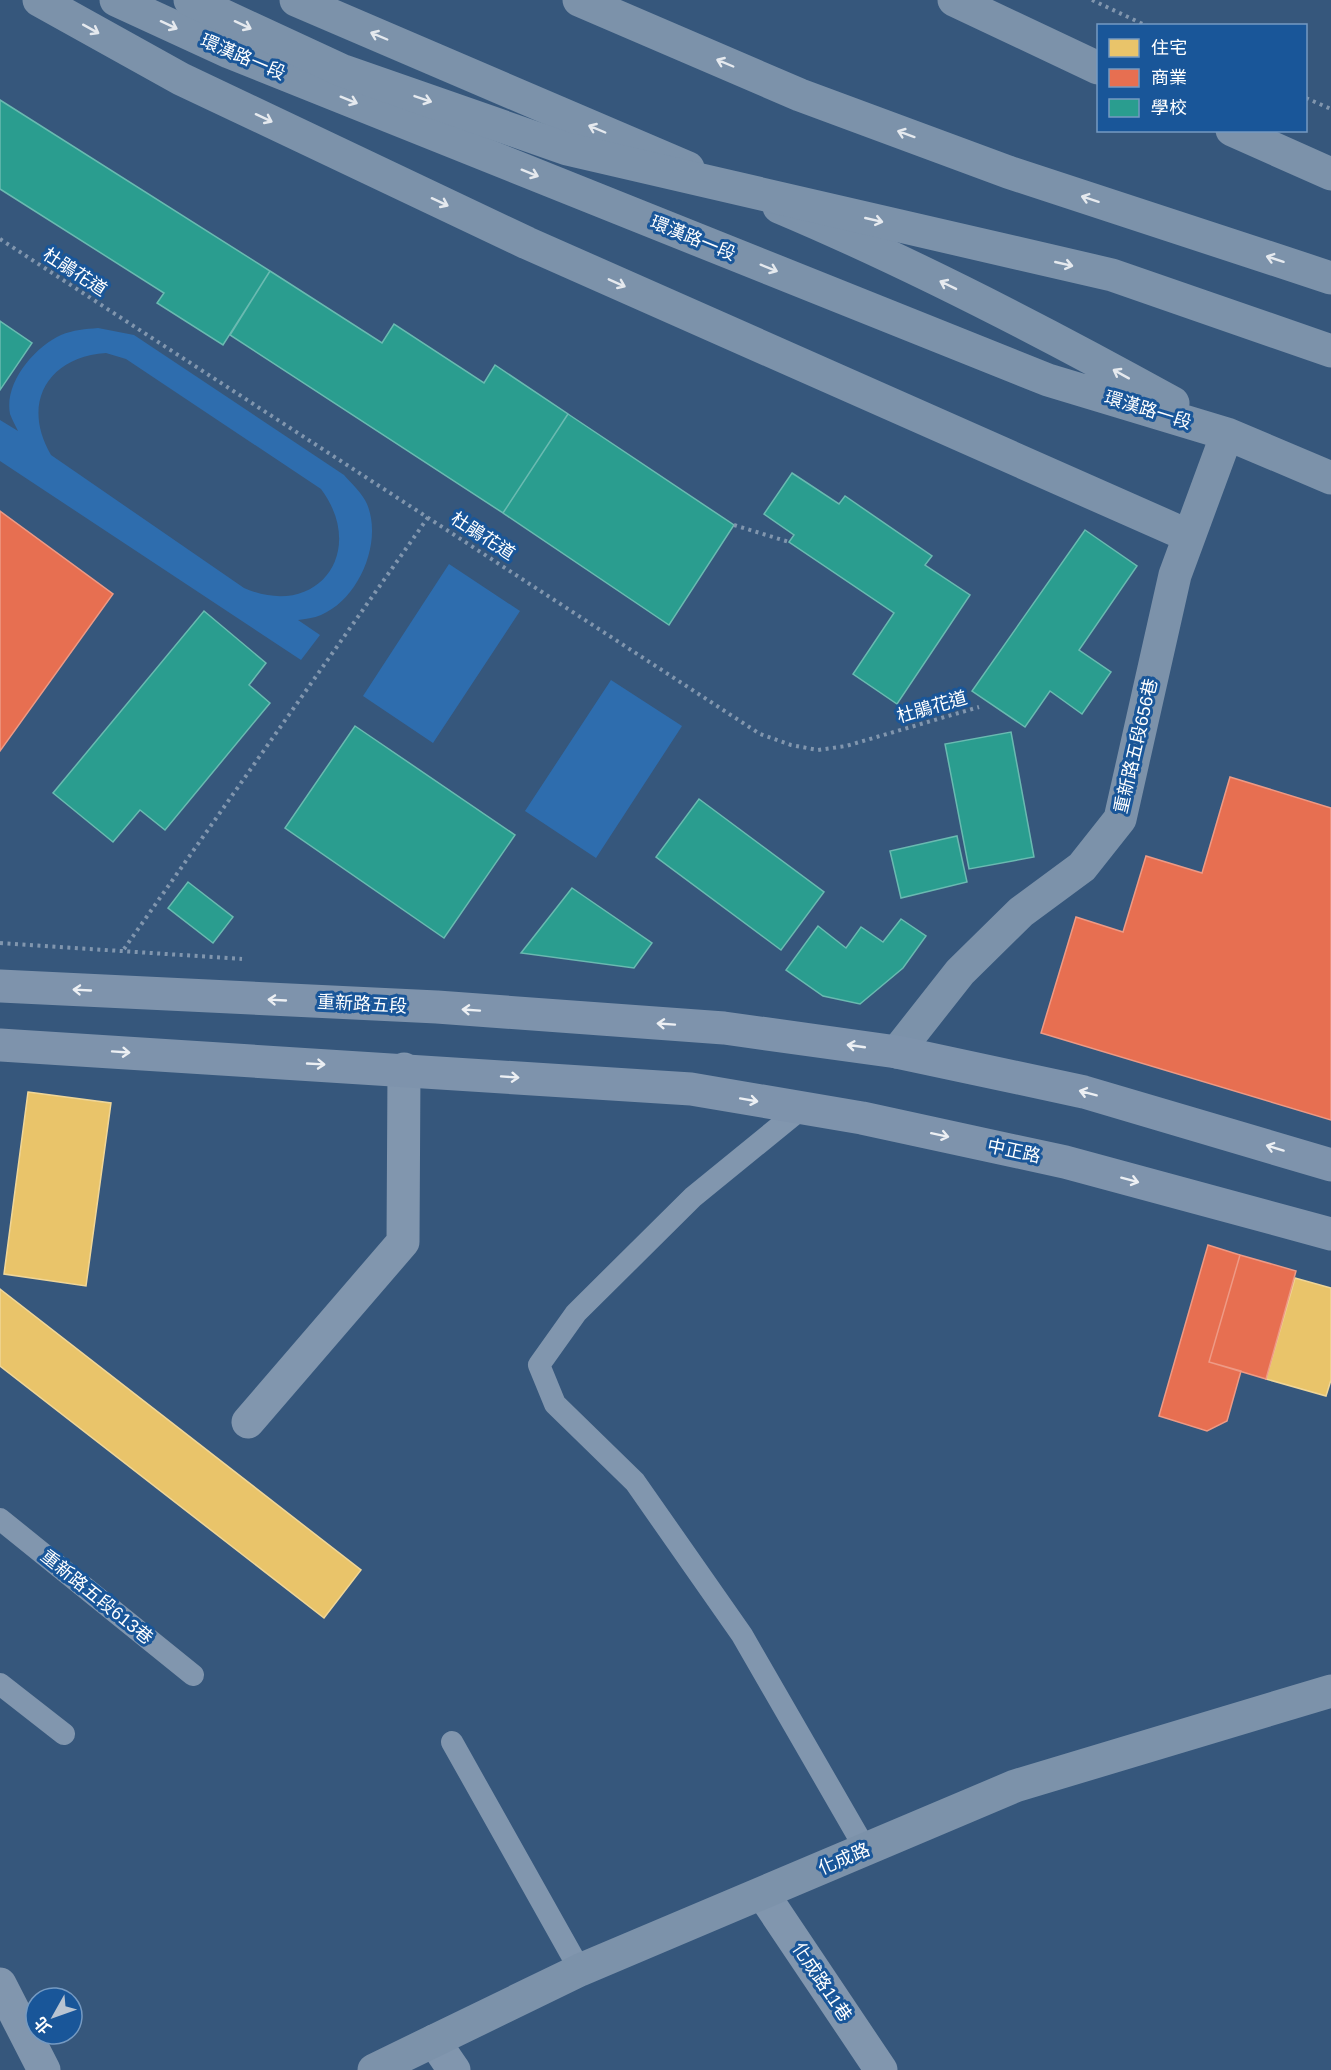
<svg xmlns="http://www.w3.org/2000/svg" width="1331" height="2070" viewBox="0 0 1331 2070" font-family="Helvetica,'Noto Sans TC',sans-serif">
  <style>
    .green { fill: #2e6dae; fill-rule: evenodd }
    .homes { fill: #e9c46a; stroke: #f0d697; stroke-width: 1.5 }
    .shops { fill: #e76f51; stroke: #ee9a85; stroke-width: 1.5 }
    .schools { fill: #2a9d8f; stroke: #6abab1; stroke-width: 1.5 }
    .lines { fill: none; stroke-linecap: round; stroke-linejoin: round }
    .path { stroke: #8196ae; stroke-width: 4; stroke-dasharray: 3 4.5; stroke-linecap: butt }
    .lane { stroke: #8196ae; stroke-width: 22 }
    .street { stroke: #8196ae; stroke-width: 33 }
    .secondary { stroke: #7c92aa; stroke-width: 33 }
    .primary { stroke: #7e93ac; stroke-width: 33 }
    .secondary-bridge { stroke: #7c92aa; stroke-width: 33 }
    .oneway { stroke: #e5e9ee }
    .oneway2 { stroke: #eceff3 }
    .labels { text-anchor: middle; stroke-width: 6; stroke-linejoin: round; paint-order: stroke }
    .street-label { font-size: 18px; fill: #fff; stroke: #195699 }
  </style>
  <rect width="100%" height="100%" fill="#36577c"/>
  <!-- green -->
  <path class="green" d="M98 328 134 335 344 475C351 483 363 494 367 504 383 542 359 599 321 615 314 618 305 619 298 620L320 635 301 660 0 461V420L18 431C15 425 12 419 10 414 4 382 35 347 61 335 73 330 86 329 98 328ZM106 353 126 359 321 489C368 552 317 620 244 588L51 455C21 404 47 357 106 353Z
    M449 564 520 611 433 743 363 696Z
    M611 680 682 726 596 858 525 811Z"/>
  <!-- homes -->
  <path class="homes" d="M28 1092 111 1103 86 1286 4 1274Z
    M1295 1278 1331 1288V1380L1326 1396 1266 1379Z
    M0 1289 361 1570 324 1618 0 1366Z"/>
  <!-- shops -->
  <path class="shops" d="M0 511 113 594 0 751Z
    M1230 777 1331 808V1120L1041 1033 1076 917 1123 932 1146 856 1202 873Z
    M1208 1245 1240 1255 1209 1362 1241 1371 1227 1421 1207 1431 1159 1416Z
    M1240 1255 1296 1271 1266 1379 1209 1362Z"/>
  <!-- schools -->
  <path class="schools" d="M0 100 270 271 223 345 157 303 164 293 0 189Z
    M270 271 382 343 394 324 484 383 495 365 568 414 503 513 230 335Z
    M0 321 32 343 0 390Z
    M568 414 734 525 669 625 503 513Z
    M792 473 839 504 845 496 932 556 925 565 970 595 897 704 853 674 894 613 789 542 794 535 764 514Z
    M1085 530 1137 566 1079 650 1111 672 1082 714 1050 691 1025 727 972 691Z
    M204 611 266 663 249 685 270 703 165 830 140 810 113 842 53 793Z
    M355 726 515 835 444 938 285 828Z
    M1011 732 1034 857 969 869 945 744Z
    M699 799 824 892 781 950 656 857Z
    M957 836 967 882 901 898 890 851Z
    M188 882 233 917 213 943 168 908Z
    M572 888 652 943 634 968 521 953Z
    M901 919 926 936 903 968 860 1004 823 996 786 970 818 926 846 948 861 927 883 942Z"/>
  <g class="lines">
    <!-- path -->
    <path class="path" d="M1092 0 1147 26
      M1306 98 1331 109
      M0 239 760 734 791 745 818 750 846 746 979 707
      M734 525 789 542
      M0 943 242 959
      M124 949 429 516"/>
    <!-- lane -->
    <path class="lane" d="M801 1109 693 1197 576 1313 539 1365 555 1404 635 1482 742 1635 866 1850
      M0 1519 193 1675
      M0 1684 64 1734
      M452 1742 580 1970"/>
    <!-- street -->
    <path class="street" d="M248 1422 403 1242 404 1069
      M763 1894 881 2070
      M0 1984 44 2070
      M434 2041 454 2070"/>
    <!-- secondary -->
    <path class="secondary" d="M39 0 181 79 527 243 1189 536
      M116 0 229 52 1048 380 1227 434 1331 478
      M296 0 688 168
      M579 0 800 95 1008 172 1331 278
      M954 0 1098 68
      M1232 130 1331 174
      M779 207C914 264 1045 332 1173 403
      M897 1052 960 972 1021 912 1082 867 1120 819 1175 575 1227 434
      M374 2070 580 1970 1015 1786 1331 1691"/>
    <!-- primary -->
    <path class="primary" d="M0 986 437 1007 724 1028 897 1052 1084 1092 1331 1165
      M0 1045 691 1089 862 1118 1065 1162 1331 1234"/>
    <!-- secondary-bridge -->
    <path class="secondary-bridge" d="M190 0 341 70 567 149 1112 275 1331 351"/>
  </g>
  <!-- one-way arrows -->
  <defs><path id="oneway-shaft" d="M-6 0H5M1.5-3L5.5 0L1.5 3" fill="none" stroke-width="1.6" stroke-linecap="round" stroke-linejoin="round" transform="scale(1.5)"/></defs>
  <g class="oneway">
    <use href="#oneway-shaft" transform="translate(169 25) rotate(25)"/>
    <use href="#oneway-shaft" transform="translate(243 25) rotate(25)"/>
    <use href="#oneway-shaft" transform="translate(91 29) rotate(29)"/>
    <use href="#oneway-shaft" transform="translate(379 36) rotate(-157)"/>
    <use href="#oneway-shaft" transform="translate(725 63) rotate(-157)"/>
    <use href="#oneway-shaft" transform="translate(423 99) rotate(19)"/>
    <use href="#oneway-shaft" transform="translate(349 100) rotate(22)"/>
    <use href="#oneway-shaft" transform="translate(264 118) rotate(25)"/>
    <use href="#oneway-shaft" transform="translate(597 129) rotate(-157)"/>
    <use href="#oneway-shaft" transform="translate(906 134) rotate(-160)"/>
    <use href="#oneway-shaft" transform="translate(530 173) rotate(22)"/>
    <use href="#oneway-shaft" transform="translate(1090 199) rotate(-162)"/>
    <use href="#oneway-shaft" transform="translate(440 202) rotate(25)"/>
    <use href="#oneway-shaft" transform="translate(874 220) rotate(13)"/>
    <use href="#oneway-shaft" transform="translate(1275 259) rotate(-162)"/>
    <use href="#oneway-shaft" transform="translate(1064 264) rotate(13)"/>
    <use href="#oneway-shaft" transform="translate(769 268) rotate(22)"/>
    <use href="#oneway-shaft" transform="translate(617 283) rotate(24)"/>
    <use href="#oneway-shaft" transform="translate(948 285) rotate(-154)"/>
    <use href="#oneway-shaft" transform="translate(1121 374) rotate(-151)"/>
  </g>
  <g class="oneway2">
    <use href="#oneway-shaft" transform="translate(82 990) rotate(-177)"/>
    <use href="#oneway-shaft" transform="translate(277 1000) rotate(-177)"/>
    <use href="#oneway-shaft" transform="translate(471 1010) rotate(-176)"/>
    <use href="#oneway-shaft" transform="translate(666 1024) rotate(-176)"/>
    <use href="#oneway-shaft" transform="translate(856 1046) rotate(-172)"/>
    <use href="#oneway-shaft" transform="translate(121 1052) rotate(4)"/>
    <use href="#oneway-shaft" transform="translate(316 1064) rotate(3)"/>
    <use href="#oneway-shaft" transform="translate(510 1077) rotate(4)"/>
    <use href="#oneway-shaft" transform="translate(1088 1093) rotate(-165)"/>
    <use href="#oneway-shaft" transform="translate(749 1100) rotate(10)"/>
    <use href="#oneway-shaft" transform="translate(940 1135) rotate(12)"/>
    <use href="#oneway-shaft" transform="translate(1275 1148) rotate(-163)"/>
    <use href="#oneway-shaft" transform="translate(1130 1180) rotate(15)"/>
  </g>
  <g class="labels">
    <!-- street labels -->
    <g class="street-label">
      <text transform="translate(243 57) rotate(23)" y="6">環漢路一段</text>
      <text transform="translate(693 238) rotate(22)" y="6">環漢路一段</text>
      <text transform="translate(75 272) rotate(33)" y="6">杜鵑花道</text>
      <text transform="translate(1148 410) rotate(17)" y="6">環漢路一段</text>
      <text transform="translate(483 536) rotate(33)" y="6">杜鵑花道</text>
      <text transform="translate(932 707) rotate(-16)" y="6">杜鵑花道</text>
      <text transform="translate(1136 746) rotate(-77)" y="6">重新路五段656巷</text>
      <text transform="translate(362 1004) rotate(3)" y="6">重新路五段</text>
      <text transform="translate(1014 1151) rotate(12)" y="6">中正路</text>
      <text transform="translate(97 1597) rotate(39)" y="6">重新路五段613巷</text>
      <text transform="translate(844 1859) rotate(-23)" y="6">化成路</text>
      <text transform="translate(822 1982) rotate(56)" y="6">化成路11巷</text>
    </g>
  </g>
  <!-- legend -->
  <rect x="1097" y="24" width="210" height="108" fill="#195699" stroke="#759ac2" stroke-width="1.5"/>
  <rect x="1109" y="39" width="30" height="18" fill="#e9c46a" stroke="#759ac2" stroke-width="1.5"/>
  <text x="1151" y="54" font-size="18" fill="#ffffff">住宅</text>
  <rect x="1109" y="69" width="30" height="18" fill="#e76f51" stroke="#759ac2" stroke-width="1.5"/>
  <text x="1151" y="84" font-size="18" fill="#ffffff">商業</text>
  <rect x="1109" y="99" width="30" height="18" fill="#2a9d8f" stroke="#759ac2" stroke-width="1.5"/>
  <text x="1151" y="114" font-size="18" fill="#ffffff">學校</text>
  <!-- north arrow -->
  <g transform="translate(54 2016) rotate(230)"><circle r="28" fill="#195699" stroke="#759ac2" stroke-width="1.5"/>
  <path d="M0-4.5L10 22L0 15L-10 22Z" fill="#b9c4d1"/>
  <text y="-9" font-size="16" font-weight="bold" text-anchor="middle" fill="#ffffff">北</text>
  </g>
</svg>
